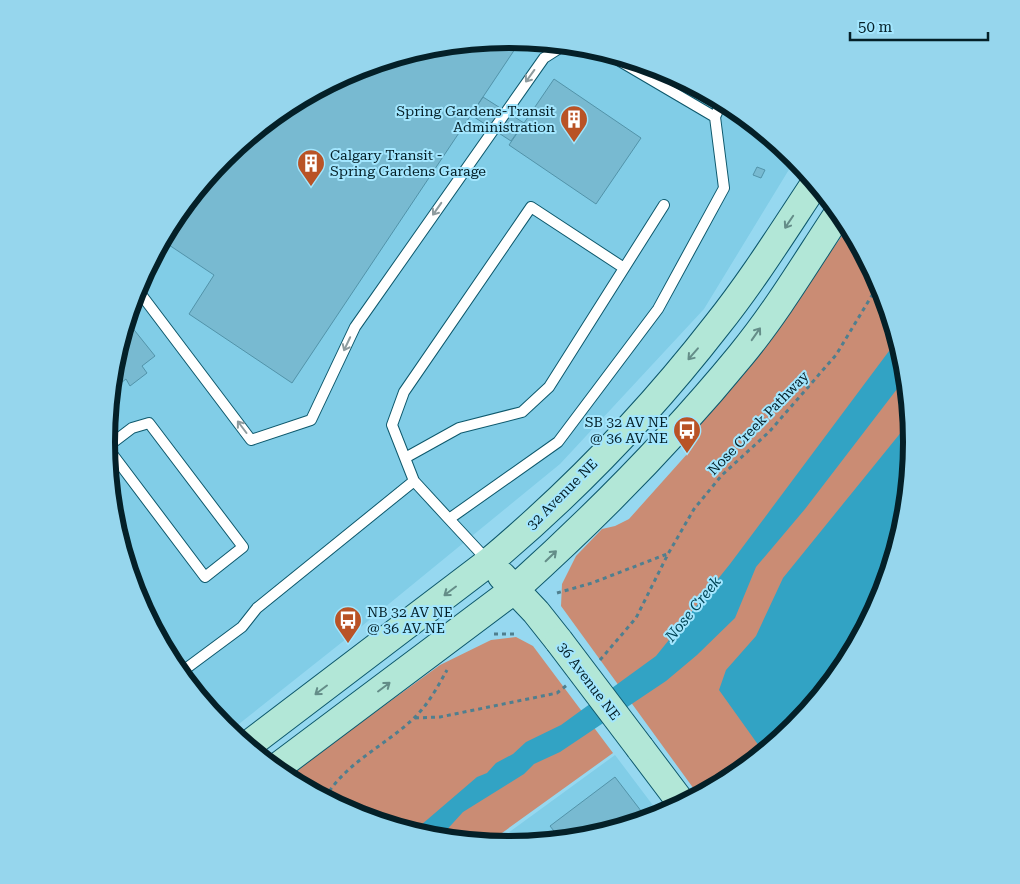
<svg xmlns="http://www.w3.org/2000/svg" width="1020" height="884" viewBox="0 0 1020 884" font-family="'Roboto Serif',serif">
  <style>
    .built { fill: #81cde7 }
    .green { fill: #ca8c74 }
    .water { fill: #32a3c4 }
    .building { fill: #78bad1; stroke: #5293a9 }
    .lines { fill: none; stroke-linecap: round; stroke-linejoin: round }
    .lane-casing { stroke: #0d586c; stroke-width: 12 }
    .secondary-casing { stroke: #0d586c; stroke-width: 30 }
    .path { stroke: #4f7f8f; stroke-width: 3; stroke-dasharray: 4 4; stroke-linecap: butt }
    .lane { stroke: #fff; stroke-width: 10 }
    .secondary { stroke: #b2e7d7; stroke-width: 28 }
    .secondary-bridge-casing { stroke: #0d586c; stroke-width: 30; stroke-linecap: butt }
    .secondary-bridge { stroke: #b2e7d7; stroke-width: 28 }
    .oneway { stroke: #8e9b9e }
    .oneway2 { stroke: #648d88 }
    .labels { text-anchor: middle; stroke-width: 4; stroke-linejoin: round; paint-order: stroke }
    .poi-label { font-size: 14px; fill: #042028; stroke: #a3e6fe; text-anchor: end }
    .street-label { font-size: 14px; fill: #042028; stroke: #a3e6fe }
    .water-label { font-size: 15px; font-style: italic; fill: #045; stroke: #a3e6fe }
    .rim { fill: none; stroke: #042028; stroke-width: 6 }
  </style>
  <rect width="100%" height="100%" fill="#96d8f0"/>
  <!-- built -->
  <path class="built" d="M510 39 589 47 665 70 734 107 796 158 704 309 560 464 346 639 230 731 175 666 137 596 114 520 107 442 115 363 138 287 175 218 225 157 286 107 356 69 432 46Z
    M615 755 661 816 588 838 510 845 493 844Z"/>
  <!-- green -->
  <path class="green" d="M849 226 883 288 906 364 913 442 905 521 882 597 845 666 795 727 734 777 699 796 561 606 562 584 576 556 602 529 615 526 629 519 688 453 697 430 705 417 771 335Z
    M516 637 533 646 613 753 488 843 431 837 355 814 286 777 440 665 491 640Z"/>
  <!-- water -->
  <path class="water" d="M898 339 907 376 805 509 756 567 735 618 697 655 666 681 560 752 534 764 524 774 463 812 443 834 431 837 410 831 421 825 477 777 487 773 496 763 513 754 526 742 561 725 656 656 730 564Z
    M911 420C922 531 871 646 796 726 787 736 774 744 764 753L719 690 726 670 756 636 783 578Z"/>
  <!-- building -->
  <path class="building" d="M510 39 521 40 292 383 189 314 214 275 163 241 175 218 225 157 286 107 356 69 432 46Z
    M554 79 641 138 596 204 509 145Z
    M483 97 524 123 511 141 471 115Z
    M757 167 765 170 761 178 753 175Z
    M127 321 155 356 142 366 147 373 130 386 126 379 112 390 115 363Z
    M615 777 648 820 588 838 561 840 550 826Z"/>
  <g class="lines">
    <!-- lane casing -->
    <g class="lane-casing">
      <path id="lane" d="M601 50 715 117
        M137 289 251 440 311 420 355 327 544 58 566 44
        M149 423 243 547 205 577 107 447 132 428Z
        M405 458 459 428 522 412 549 387 664 205
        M449 519 414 481 392 425 404 392 531 207 624 268
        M488 561 449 519 558 442 658 309 724 188 715 117 722 101
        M180 673 242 627 257 608 414 481"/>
    </g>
    <!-- secondary casing -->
    <g class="secondary-casing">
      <path id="secondary" d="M502 576 536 612 559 641
        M247 746 489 562C571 493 651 410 717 325 753 280 784 230 816 182
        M640 748 683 805
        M275 769 515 589C595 517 673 438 741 355 778 310 808 259 840 211"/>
    </g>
    <!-- path -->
    <path class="path" d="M557 593 592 583 667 554
      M494 634H516
      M600 660 636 618 668 554 694 509 722 475 769 432 836 355 880 282
      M415 718 440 717 557 693 567 685
      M325 798C346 762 385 746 414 718 428 705 438 686 447 670"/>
    <!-- lane -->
    <use href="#lane" class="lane"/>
    <!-- secondary -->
    <use href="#secondary" class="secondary"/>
    <!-- secondary-bridge casing -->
    <g class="secondary-bridge-casing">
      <path id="secondary-bridge" d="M559 641 640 748"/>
    </g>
    <!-- secondary-bridge -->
    <use href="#secondary-bridge" class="secondary-bridge"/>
  </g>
  <!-- one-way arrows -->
  <defs><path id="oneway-shaft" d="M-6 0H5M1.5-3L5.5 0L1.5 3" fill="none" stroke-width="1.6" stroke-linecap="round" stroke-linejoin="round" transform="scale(1.25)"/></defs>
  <g class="oneway">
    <use href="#oneway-shaft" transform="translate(530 76) rotate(126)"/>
    <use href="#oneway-shaft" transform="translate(437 209) rotate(125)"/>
    <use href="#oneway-shaft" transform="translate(347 344) rotate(115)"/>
    <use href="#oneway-shaft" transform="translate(242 427) rotate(-127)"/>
  </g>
  <g class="oneway2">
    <use href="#oneway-shaft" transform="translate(789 222) rotate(124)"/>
    <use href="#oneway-shaft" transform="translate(756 334) rotate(-55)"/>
    <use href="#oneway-shaft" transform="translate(693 354) rotate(131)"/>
    <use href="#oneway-shaft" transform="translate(551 556) rotate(-44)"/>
    <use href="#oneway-shaft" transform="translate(450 591) rotate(143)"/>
    <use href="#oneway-shaft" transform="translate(384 687) rotate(-37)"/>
    <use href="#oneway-shaft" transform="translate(321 690) rotate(143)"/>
  </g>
  <!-- icons -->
  <defs>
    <g id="building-pin" transform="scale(1.4375)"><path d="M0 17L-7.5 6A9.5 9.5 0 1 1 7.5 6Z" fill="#b95326" stroke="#a3e6fe"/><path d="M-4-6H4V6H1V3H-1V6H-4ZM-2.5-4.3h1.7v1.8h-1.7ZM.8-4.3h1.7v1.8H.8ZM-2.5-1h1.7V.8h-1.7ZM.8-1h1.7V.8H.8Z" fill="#fff"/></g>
    <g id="bus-pin" transform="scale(1.4375)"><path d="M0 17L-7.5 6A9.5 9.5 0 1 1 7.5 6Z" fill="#b95326" stroke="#a3e6fe"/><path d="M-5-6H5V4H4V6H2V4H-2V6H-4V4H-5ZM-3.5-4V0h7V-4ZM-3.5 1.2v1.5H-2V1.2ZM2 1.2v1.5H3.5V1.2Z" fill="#fff"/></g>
  </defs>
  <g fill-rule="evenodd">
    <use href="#building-pin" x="574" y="119"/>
    <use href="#building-pin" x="311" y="163"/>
    <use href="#bus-pin" x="687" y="430"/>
    <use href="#bus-pin" x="348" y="620"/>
  </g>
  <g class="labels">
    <!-- poi labels -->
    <g class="poi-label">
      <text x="555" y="116">Spring Gardens-Transit<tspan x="555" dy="16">Administration</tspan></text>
      <text x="330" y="160" text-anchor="start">Calgary Transit -<tspan x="330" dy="16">Spring Gardens Garage</tspan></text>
      <text x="668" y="427">SB 32 AV NE<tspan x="668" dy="16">@ 36 AV NE</tspan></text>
      <text x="367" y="617" text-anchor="start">NB 32 AV NE<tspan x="367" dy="16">@ 36 AV NE</tspan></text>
    </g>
    <!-- street labels -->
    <g class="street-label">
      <text transform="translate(758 423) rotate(-46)" y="5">Nose Creek Pathway</text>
      <text transform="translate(562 494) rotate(-45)" y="5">32 Avenue NE</text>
      <text transform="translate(589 681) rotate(53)" y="5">36 Avenue NE</text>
    </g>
    <!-- water labels -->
    <g class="water-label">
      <text transform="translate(693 609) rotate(-51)" y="5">Nose Creek</text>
    </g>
  </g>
  <!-- crop -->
  <path d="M0 0H1020V884H0ZM115 442a394 394 0 1 1 788 0a394 394 0 1 1-788 0Z" fill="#96d6ed" fill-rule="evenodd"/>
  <path class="rim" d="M115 442a394 394 0 1 1 788 0a394 394 0 1 1-788 0Z"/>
  <!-- scale -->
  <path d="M850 32v8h138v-8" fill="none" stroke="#042028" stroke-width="2.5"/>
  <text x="858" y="32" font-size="15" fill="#042028" stroke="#a3e6fe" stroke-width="4" paint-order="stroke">50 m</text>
</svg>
